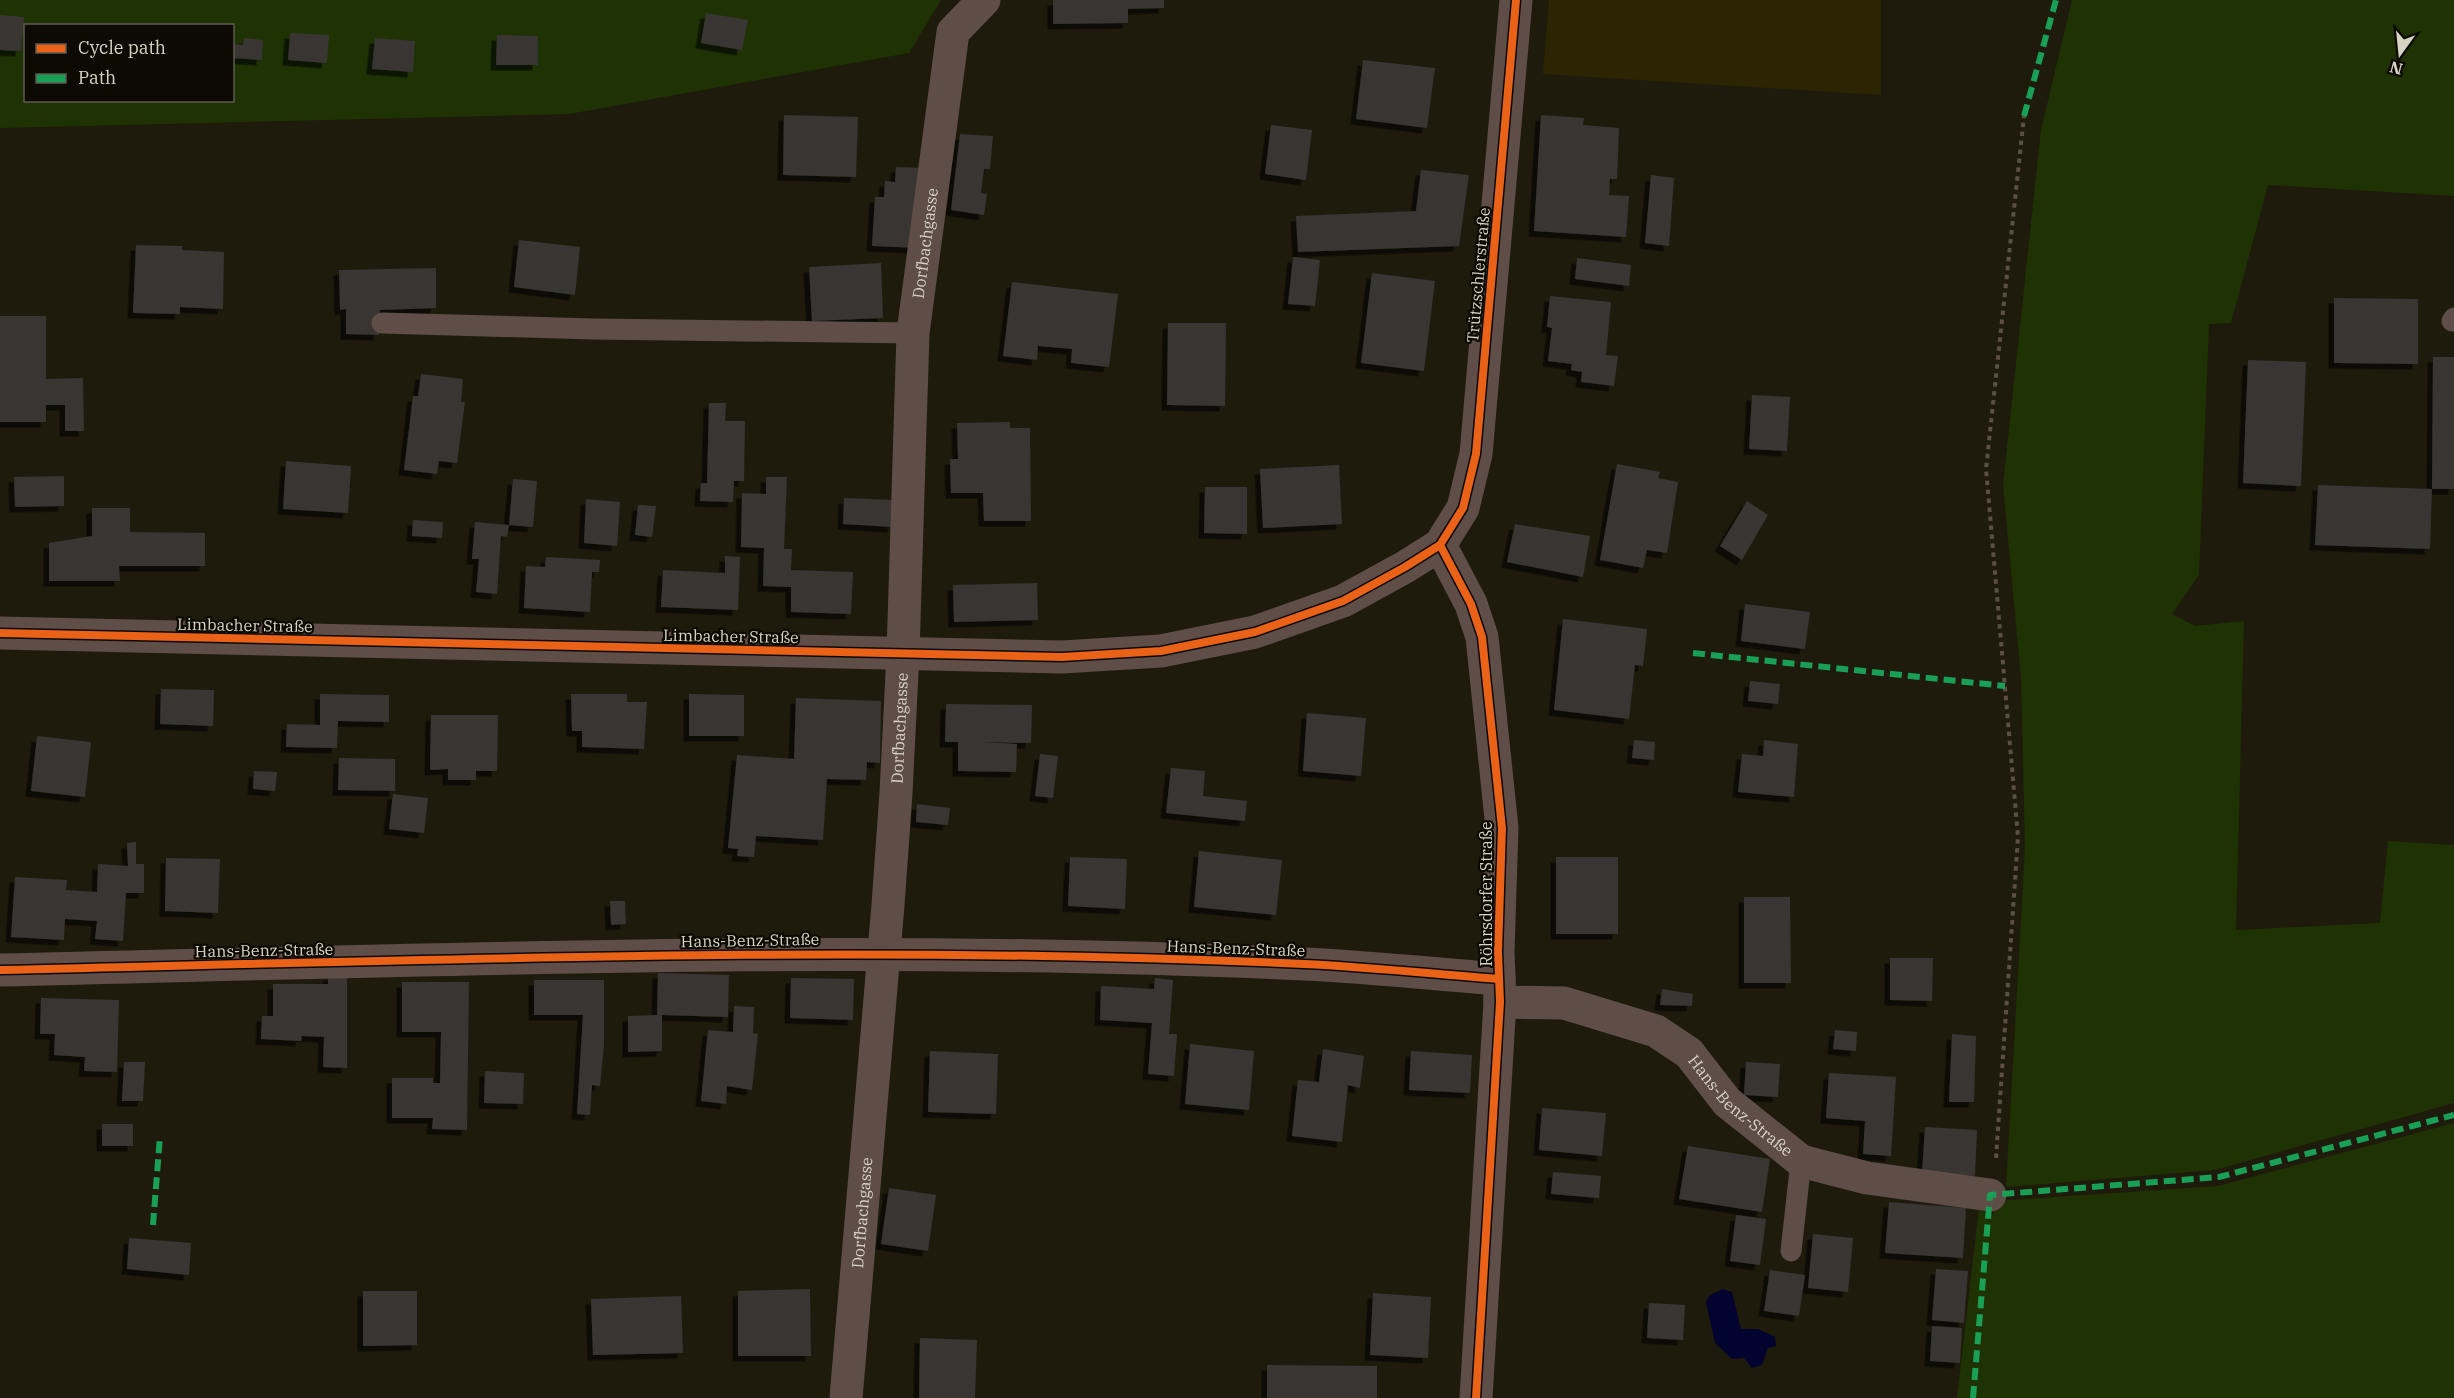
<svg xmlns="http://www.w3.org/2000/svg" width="2454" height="1398" viewBox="0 0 2454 1398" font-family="'IBM Plex Serif',serif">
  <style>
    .built { fill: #2c2503 }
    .green { fill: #1f3204; fill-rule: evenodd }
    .water { fill: #03032f }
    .building { fill: #373533; filter: url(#shadow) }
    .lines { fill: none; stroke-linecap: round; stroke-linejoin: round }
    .path { stroke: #5b4f48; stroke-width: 4; stroke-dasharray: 4.5 4.5; stroke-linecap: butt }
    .service { stroke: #5f4d48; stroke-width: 21 }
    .minor { stroke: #5f4d48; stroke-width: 33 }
    .tertiary { stroke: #5f4d48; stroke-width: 33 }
    .quiet { stroke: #1a9f57; stroke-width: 6; stroke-dasharray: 12 6; stroke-linecap: butt }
    .cycleway-casing { stroke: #0c0a02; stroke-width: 11 }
    .cycleway { stroke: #ea6118; stroke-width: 8 }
    .labels { text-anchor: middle; stroke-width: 4.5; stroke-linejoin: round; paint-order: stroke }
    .street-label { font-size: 16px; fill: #d7d4c4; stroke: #0c0a02 }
  </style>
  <defs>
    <filter id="shadow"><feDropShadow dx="-5.5" dy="5.5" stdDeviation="0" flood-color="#0009"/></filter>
  </defs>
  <rect width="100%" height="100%" fill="#1e1b0c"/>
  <!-- built -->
  <path class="built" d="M1549 0H1881V95L1543 74Z"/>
  <!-- green -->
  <path class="green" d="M0 0H941L909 53 569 114 0 128ZM26 26H232V100H26Z
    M2072 0H2454V196L2268 185 2231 323 2209 324 2199 575 2172 614 2195 626 2244 621 2236 930 2380 923 2388 841 2454 845V1103L2215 1170 2006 1187 2025 848 2021 678 2003 485 2041 130Z
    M2454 1123V1398H1957L1979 1208 1993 1215 1996 1201 2218 1186Z"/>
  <!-- water -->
  <path class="water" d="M1723 1289 1732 1292 1741 1329H1758L1775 1337 1776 1346 1768 1348 1762 1365 1752 1368 1744 1358 1732 1359 1715 1343 1706 1302 1710 1295Z"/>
  <!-- building -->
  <path class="building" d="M1053 0H1164V8L1128 9V23L1053 24Z
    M706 13 748 20 742 50 701 43Z
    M0 15 24 17 21 51 0 50Z
    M290 33 329 35 327 63 288 60Z
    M497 35 538 36V65H496Z
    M244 38 263 40 262 60 232 58V44L243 45Z
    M375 38 415 41 413 72 372 69Z
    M1363 60 1435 68 1427 128 1356 119Z
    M784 115 858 117 856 177 783 175Z
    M1541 115 1584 118 1583 125 1619 128 1617 179H1610L1609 195 1629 196 1626 237 1534 231Z
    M1271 125 1312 130 1306 180 1265 174Z
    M960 134 993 136 990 169H984L981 193 987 194 984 215 951 210Z
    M896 167 925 168 920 248 872 246 875 197H884L885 181 895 182Z
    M1421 170 1469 175 1459 246 1298 252 1296 216 1416 211Z
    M1651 175 1674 178 1669 246 1645 243Z
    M519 240 580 247 575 295 514 287Z
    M136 245 182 246V250L224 252 223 309 180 307V314L133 313Z
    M1293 257 1320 260 1315 306 1288 304Z
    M1577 258 1631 265 1629 286 1575 279Z
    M881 263 883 318 812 321 809 267Z
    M436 268V308L380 310 379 335 346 334V309L340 310 339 270Z
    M1372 273 1435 281 1424 371 1361 363Z
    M1012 282 1118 294 1109 367 1071 363 1072 349 1038 346 1037 360 1003 356Z
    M1550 296 1611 302 1606 355 1618 356 1614 386 1581 382 1582 372 1571 370 1572 364 1548 361 1552 328 1547 327Z
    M2334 298 2418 299V364L2334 363Z
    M0 316H46V379L83 378 84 431H65V405H46V422H0Z
    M1168 323H1226L1225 406 1167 405Z
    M2433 357H2454V489H2432L2430 549 2315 545 2318 485 2432 489Z
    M2248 360 2306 362 2301 486 2243 483Z
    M421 374 463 379 461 402H465L457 463 439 461 437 474 404 470 413 396H418Z
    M1752 395 1790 397 1787 451 1749 449Z
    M709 403H726L725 421H745L744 481H734L733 502 700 501 701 483H707Z
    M1010 422V428H1030L1031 521H984L983 493H951L950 459H958L957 423Z
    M286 461 351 466 348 513 283 509Z
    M1617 464 1660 472 1658 478 1678 482 1667 553 1647 550 1643 568 1600 560Z
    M1339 465 1342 524 1263 528 1260 469Z
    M64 476V506L15 507 14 477Z
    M766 477H787L784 549H792L791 570 853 572 851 614 791 612V587L763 586 764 548 741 547 742 493 766 494Z
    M513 479 537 481 533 527 509 525Z
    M1205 487H1247V534L1204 533Z
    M844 498 895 500 893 527 843 524Z
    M586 499 620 502 617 546 584 543Z
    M1747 501 1768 515 1742 560 1720 546Z
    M638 505 656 506 652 537 635 535Z
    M92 508H130V532L205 533V566H119L120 581H49V543L92 536Z
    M413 520 443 522 442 538 412 536Z
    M475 522 509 525 507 537 501 536 497 594 476 592 479 559H472Z
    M1515 524 1590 536 1583 577 1507 562Z
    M725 556 740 557 738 610 661 607 663 570 725 573Z
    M546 557 600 560 599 572H592L590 612 524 608 526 566 545 567Z
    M1037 583 1038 620 954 622 953 585Z
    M1745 604 1810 612 1805 649 1741 641Z
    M1563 619 1647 629 1643 666 1635 665 1629 719 1554 710Z
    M1750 681 1780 684 1778 704 1748 701Z
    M161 689 214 690 213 726 160 724Z
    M320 694 389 695V722L338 721 337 748 286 747 287 724 320 725Z
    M571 694H627V702H647L644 749 582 747V731H572Z
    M689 694 744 695V736H689Z
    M796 698 881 701 880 763 867 762 866 780 827 779 823 840 756 836 754 857 737 856 738 849 728 848 737 755 794 759Z
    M946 704 1032 705 1031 743 981 742 1017 744 1016 772 958 771V742H945Z
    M1307 713 1366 718 1361 776 1303 771Z
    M431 715H498L497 771H476V780H448V769L430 770Z
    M37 736 91 742 85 797 31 791Z
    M1634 740 1655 742 1654 760 1632 758Z
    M1764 740 1798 744 1794 797 1738 792 1742 754 1763 756Z
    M1040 754 1058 756 1053 798 1035 796Z
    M339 758 395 759V791L338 790Z
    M1171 768 1205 771 1203 796 1247 801 1245 821 1166 813Z
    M254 771 277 772 275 791 253 789Z
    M393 794 428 798 424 833 389 829Z
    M917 804 950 808 948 825 916 822Z
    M136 842V864H144V893H126L123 941 95 939 97 921 65 919 64 940 11 937 15 877 67 880 66 890 97 892 98 864 128 866 127 843Z
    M1199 851 1282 860 1276 915 1194 907Z
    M1070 857 1127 859 1125 909 1068 906Z
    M1556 857H1618V934H1556Z
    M166 858 220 859 218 913 165 911Z
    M1744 897H1790L1791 983H1744Z
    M610 901H625L626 924 611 925Z
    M1890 958H1933L1932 1001 1890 1000Z
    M658 973 729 975 728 1017 662 1015V1051L628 1052V1016L657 1015Z
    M328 975H347V1068L323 1067 324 1037 302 1036 301 1041 261 1039 262 1016H273V984H328Z
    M791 978 854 979 853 1020 790 1018Z
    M1155 978 1173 980 1169 1034H1177L1174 1076 1148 1074 1152 1023 1100 1020 1101 986 1154 989Z
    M534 980H604V1045L600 1086 592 1085 590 1115 577 1114 583 1015H534Z
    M402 982H469L467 1130 432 1129 433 1118H392V1078H433V1083H440L441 1032H402Z
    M1662 989 1693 994 1692 1006 1660 1005Z
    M41 998 119 1000 117 1072 84 1071 85 1057 54 1055 55 1034H40Z
    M734 1006 754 1007 753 1033 758 1034 752 1090 727 1086 726 1104 701 1101 708 1030 733 1032Z
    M1835 1030 1857 1032 1856 1051 1833 1049Z
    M1952 1034 1976 1036 1974 1102H1949Z
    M1190 1044 1254 1051 1249 1110 1185 1104Z
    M1323 1049 1364 1056 1360 1088 1348 1085 1342 1142 1292 1136 1298 1080 1319 1082Z
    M930 1051 998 1054 996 1114 928 1112Z
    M1411 1051 1472 1055 1470 1093 1409 1090Z
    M124 1062H145L143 1101H122Z
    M1746 1062 1780 1064 1778 1097 1744 1095Z
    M485 1071 524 1073 523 1104 484 1103Z
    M1829 1073 1896 1077 1891 1156 1863 1154 1865 1121 1826 1118Z
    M1542 1108 1606 1113 1602 1156 1539 1150Z
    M102 1124H133V1146H102Z
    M1925 1127 1977 1130 1975 1176 1922 1173Z
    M1688 1146 1770 1159 1762 1212 1679 1199Z
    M1553 1172 1601 1176 1599 1198 1551 1194Z
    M889 1188 936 1195 928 1251 881 1244Z
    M1889 1202 1966 1208 1963 1258 1885 1253Z
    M1736 1215 1766 1219 1760 1265 1730 1261Z
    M1813 1234 1853 1238 1848 1292 1808 1288Z
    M129 1238 191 1243 189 1275 127 1269Z
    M1936 1269 1968 1271 1964 1323 1932 1320Z
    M1770 1270 1805 1275 1799 1316 1764 1311Z
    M810 1289 811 1356H738V1291Z
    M363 1291H417V1345L363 1346Z
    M1373 1293 1431 1297 1428 1358 1370 1355Z
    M681 1296 683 1353 593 1355 591 1299Z
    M1649 1303 1685 1305 1683 1340 1647 1338Z
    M1932 1326 1962 1328 1960 1363 1930 1361Z
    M920 1338 977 1340 975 1398H919Z
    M1267 1365 1377 1366V1398H1267Z"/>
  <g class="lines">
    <!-- path -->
    <path class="path" d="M1996 1158 2018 837 1986 469 2024 116"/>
    <!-- service -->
    <path class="service" d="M2452 321 2454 318
      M382 323 594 329 913 333
      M1791 1251 1801 1161"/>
    <!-- minor -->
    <g class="minor">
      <path d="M1440 545 1471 604 1482 637 1502 828 1498 952 1500 1002 1476 1398"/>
      <path d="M0 970C435 960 869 944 1304 964 1369 967 1434 974 1499 979"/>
      <path id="s1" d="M1500 1002 1564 1003 1656 1031 1689 1053 1727 1102 1801 1161 1867 1178 1990 1195"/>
      <path id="s2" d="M846 1398 888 905 896 793 903 653 913 333 953 32 984 0"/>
    </g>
    <!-- tertiary -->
    <path class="tertiary" d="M0 633 1062 657 1161 651 1255 632 1343 601 1405 567 1440 545 1463 508 1476 454 1516 0"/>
    <!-- quiet -->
    <path class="quiet" d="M2024 116 2056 0
      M1693 653 2005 686
      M153 1225 160 1136
      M1973 1398 1990 1195 2219 1177 2454 1115"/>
    <!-- cycleway casing -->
    <g class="cycleway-casing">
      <path id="cycleway" d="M1440 545 1471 604 1482 637 1502 828 1498 952 1500 1002 1476 1398
        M0 633 1062 657 1161 651 1255 632 1343 601 1405 567 1440 545 1463 508 1476 454 1516 0
        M0 970C435 960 869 944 1304 964 1369 967 1434 974 1499 979"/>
    </g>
    <!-- cycleway -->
    <use href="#cycleway" class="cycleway"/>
  </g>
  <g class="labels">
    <!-- street labels -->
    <g class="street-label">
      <text dy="6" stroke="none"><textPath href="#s2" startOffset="1158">Dorfbachgasse</textPath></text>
      <text transform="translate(1478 275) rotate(-85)" y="6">Trützschlerstraße</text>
      <text transform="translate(245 625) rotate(1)" y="6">Limbacher Straße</text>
      <text transform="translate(731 636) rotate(1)" y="6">Limbacher Straße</text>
      <text dy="6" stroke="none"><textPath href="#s2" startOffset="672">Dorfbachgasse</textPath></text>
      <text transform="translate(1486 894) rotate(-90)" y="6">Röhrsdorfer Straße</text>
      <text transform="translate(750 940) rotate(-1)" y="6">Hans-Benz-Straße</text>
      <text transform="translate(1236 948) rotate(2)" y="6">Hans-Benz-Straße</text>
      <text transform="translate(264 950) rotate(-1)" y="6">Hans-Benz-Straße</text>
      <text dy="6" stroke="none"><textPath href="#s1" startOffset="274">Hans-Benz-Straße</textPath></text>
      <text dy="6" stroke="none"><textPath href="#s2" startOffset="186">Dorfbachgasse</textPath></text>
    </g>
  </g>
  <!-- legend -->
  <rect x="24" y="24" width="210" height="78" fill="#0c0a02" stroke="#5d5b50" stroke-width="1.5"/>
  <rect x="36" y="44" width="30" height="9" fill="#ea6118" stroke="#5d5b50" stroke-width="1.5"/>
  <text x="78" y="54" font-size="18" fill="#d7d4c4">Cycle path</text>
  <rect x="36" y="74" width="30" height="9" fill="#1a9f57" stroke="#5d5b50" stroke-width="1.5"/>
  <text x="78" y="84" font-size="18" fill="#d7d4c4">Path</text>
  <!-- north arrow -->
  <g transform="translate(2400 54) rotate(195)" stroke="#0c0a02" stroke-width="4.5" paint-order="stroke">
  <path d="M0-4.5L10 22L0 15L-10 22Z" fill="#d7d4c4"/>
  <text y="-9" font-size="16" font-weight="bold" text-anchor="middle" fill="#d7d4c4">N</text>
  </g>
</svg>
